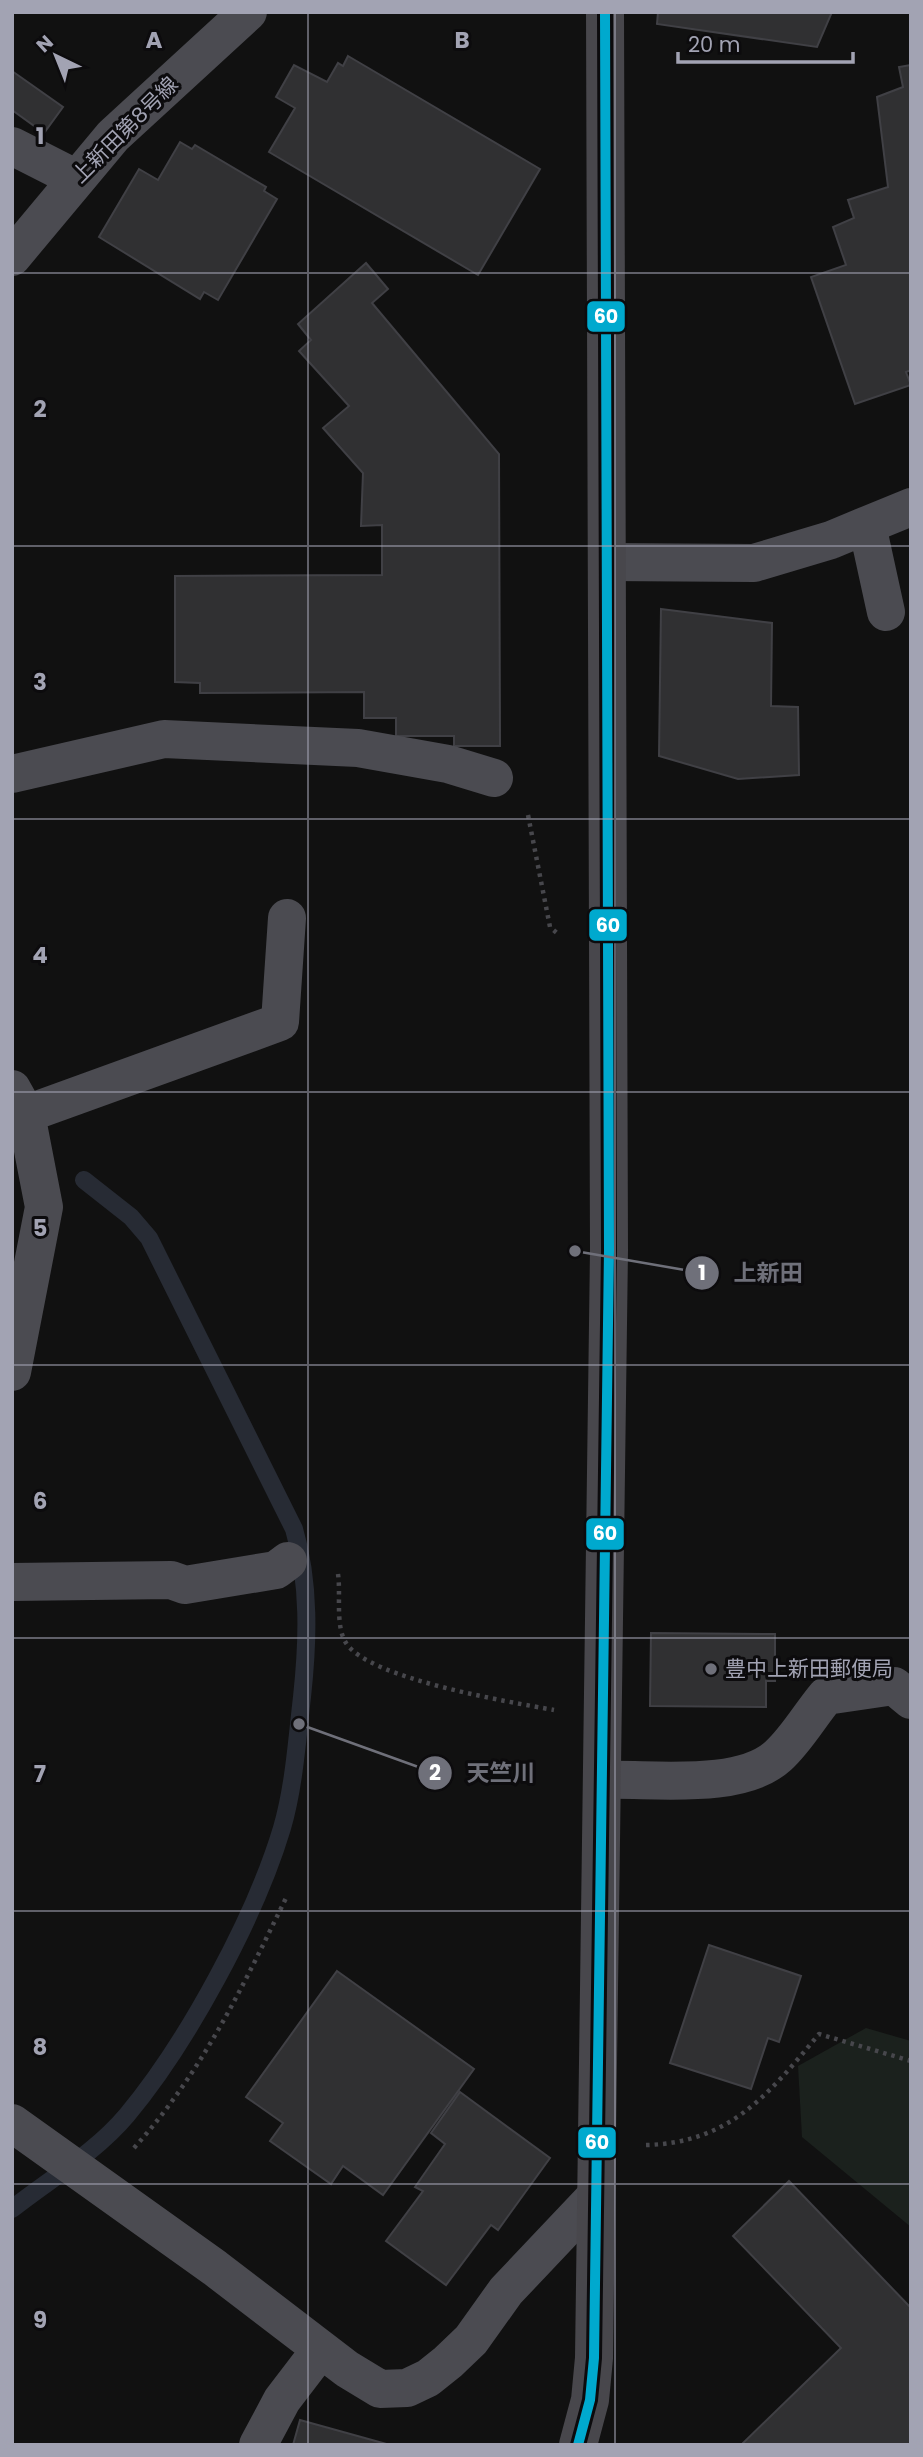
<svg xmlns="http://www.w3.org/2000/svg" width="923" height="2457" viewBox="0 0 923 2457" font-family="Poppins,'Noto Sans JP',sans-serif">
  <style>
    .green { fill: #1b211d }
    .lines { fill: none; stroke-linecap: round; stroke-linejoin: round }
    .stream { stroke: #272b34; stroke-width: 18 }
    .building { fill: #303032; stroke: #404045; stroke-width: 2 }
    .path { stroke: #47474c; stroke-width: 4.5; stroke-dasharray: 3.5 5; stroke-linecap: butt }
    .minor { stroke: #4b4b51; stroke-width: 38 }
    .major { stroke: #48474c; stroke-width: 38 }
    .bus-1-casing { stroke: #0c0b0d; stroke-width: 16 }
    .bus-1 { stroke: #00a9ce; stroke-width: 10 }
    .grid { fill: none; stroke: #a2a3b3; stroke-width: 2; stroke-opacity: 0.55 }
    .poi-dot { fill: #6f707a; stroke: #0c0b0d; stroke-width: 2.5 }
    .labels { text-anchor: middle; stroke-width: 6; stroke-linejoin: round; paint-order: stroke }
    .street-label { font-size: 21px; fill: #a2a3b3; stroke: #0c0b0d }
    .poi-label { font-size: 21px; fill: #a2a3b3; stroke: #0c0b0d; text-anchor: start }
    .grid-label { font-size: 23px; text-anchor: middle; font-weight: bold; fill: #a2a3b3; stroke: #0c0b0d; stroke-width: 6; stroke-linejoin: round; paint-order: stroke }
    .leader { fill: none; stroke: #6f707a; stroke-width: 2.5 }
    .callout-dot { fill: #6f707a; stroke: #0c0b0d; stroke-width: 2.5 }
    .mark-label { font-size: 21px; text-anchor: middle; font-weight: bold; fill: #fff }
    .callout-label { font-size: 23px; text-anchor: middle; font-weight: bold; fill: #6f707a; stroke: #0c0b0d; stroke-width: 6; stroke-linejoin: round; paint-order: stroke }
    .line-badge { stroke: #0c0b0d; stroke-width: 2.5 }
    .badge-label { font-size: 19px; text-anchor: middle; font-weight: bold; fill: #fff }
  </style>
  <rect width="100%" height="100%" fill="#111"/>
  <!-- green -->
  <path class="green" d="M866 2028 911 2041V2227L802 2137 798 2066Z"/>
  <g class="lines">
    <!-- stream -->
    <path class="stream" d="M12 2209C50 2179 95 2153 127 2115 187 2043 255 1918 282 1828 294 1787 297 1740 302 1697 308 1642 310 1583 294 1529L149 1238 131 1217 84 1180"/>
  </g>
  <!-- building -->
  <path class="building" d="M658 12H832L817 47 657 24Z
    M348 56 540 169 478 275 269 152 295 108 276 97 294 65 327 82 338 63 343 66Z
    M911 65V370L906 372 911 385 855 404 811 277 846 265 833 227 854 218 848 200 888 187 877 97 903 87 899 67Z
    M12 71 63 107 44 133 12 110Z
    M180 142 192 149 195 145 266 187 264 191 277 199 218 300 204 292 200 299 99 237 139 169 158 180Z
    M366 263 388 289 372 303 499 454 500 746H454V736H396V718H364V692L200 693V683L175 682V576L382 575V525L361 526 363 473 323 428 349 406 299 351 311 340 298 324Z
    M661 609 772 623 771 706 798 707 799 775 738 779 659 756Z
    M651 1633 775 1634V1681H766V1707L650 1706Z
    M709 1945 801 1976 779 2042 768 2038 751 2089 670 2063Z
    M337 1971 474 2069 383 2195 343 2166 331 2184 270 2141 283 2123 246 2097Z
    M460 2092 550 2158 498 2230 491 2225 446 2285 386 2241 423 2191 415 2187 445 2144 431 2133Z
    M789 2181 911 2308V2445H741L841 2348 733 2236Z
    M300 2420 390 2445H293Z"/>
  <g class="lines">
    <!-- path -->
    <path class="path" d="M528 815 550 927 558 934
      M338 1574C341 1594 335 1626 346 1643 369 1679 510 1702 554 1710
      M646 2145C730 2143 769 2094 819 2034L911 2061
      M134 2148C203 2071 242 1988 287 1896"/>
    <!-- minor -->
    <path class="minor" d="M12 146 75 178
      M12 257 113 136 248 12
      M867 525 911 507
      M608 562 754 563 831 540 867 525 886 612
      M12 774 164 739 358 748 448 764 494 778
      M12 1089 26 1114 44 1207 12 1372
      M26 1114 280 1022 287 918
      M12 1582 171 1580 185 1585 276 1570 288 1561
      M603 1780C652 1778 740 1791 778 1756 796 1740 810 1715 826 1696L894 1686 911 1700
      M12 2123 215 2268 347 2369 380 2389 407 2388 428 2378 448 2362 471 2340 506 2291 594 2198
      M258 2445 282 2400 321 2349"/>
    <!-- major -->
    <path class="major" d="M578 2445 590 2400 594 2358 609 1250 605 12"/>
    <!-- bus-1 casing -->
    <g class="bus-1-casing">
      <path id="bus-1" d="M578 2445 590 2400 594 2358 609 1250 605 12"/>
    </g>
    <!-- bus-1 -->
    <use href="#bus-1" class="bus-1"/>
  </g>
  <!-- grid -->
  <path class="grid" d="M308 12V2445M615 12V2445M12 273H911M12 546H911M12 819H911M12 1092H911M12 1365H911M12 1638H911M12 1911H911M12 2184H911"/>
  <!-- markers -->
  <circle class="poi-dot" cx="711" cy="1669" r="7"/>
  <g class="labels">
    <!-- street labels -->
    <g class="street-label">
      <text transform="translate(125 130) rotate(-45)" y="7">上新田第8号線</text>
    </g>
    <!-- poi labels -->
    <g class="poi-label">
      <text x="725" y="1676">豊中上新田郵便局</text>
    </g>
  </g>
  <g class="grid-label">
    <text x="154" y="48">A</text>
    <text x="462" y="48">B</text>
    <text x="40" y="144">1</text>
    <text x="40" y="417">2</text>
    <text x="40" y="690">3</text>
    <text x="40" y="963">4</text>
    <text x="40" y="1236">5</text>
    <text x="40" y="1509">6</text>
    <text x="40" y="1782">7</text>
    <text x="40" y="2055">8</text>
    <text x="40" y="2328">9</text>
  </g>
  <!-- callouts -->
  <path class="leader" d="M575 1251L702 1273M299 1724L435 1773"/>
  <g class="callout-dot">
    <circle cx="575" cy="1251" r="7"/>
    <circle cx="299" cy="1724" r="7"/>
    <circle cx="702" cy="1273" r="18"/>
    <circle cx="435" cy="1773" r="18"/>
  </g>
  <g class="mark-label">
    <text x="702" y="1280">1</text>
    <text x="435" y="1780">2</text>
  </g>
  <g class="callout-label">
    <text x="768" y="1281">上新田</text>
    <text x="501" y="1781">天竺川</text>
  </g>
  <g class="line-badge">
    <rect x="586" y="300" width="40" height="33" rx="7" fill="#00a9ce"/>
    <rect x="588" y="908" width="40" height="34" rx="7" fill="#00a9ce"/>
    <rect x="585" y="1517" width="40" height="34" rx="7" fill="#00a9ce"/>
    <rect x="577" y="2126" width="40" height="33" rx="7" fill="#00a9ce"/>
  </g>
  <g class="badge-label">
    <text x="606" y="323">60</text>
    <text x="608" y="932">60</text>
    <text x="605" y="1540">60</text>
    <text x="597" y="2149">60</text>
  </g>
  <!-- border -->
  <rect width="923" height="2457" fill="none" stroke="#a2a3b3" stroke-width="28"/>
  <!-- north arrow -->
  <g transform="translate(56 56) rotate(317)" stroke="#0c0b0d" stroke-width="5" paint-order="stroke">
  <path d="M0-5L12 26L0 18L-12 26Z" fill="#a2a3b3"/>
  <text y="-10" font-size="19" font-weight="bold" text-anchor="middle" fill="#a2a3b3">N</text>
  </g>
  <!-- scale -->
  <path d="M678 52v10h175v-10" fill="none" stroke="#a2a3b3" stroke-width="3.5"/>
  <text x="688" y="52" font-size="21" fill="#a2a3b3" stroke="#0c0b0d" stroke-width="5" paint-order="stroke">20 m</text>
</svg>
